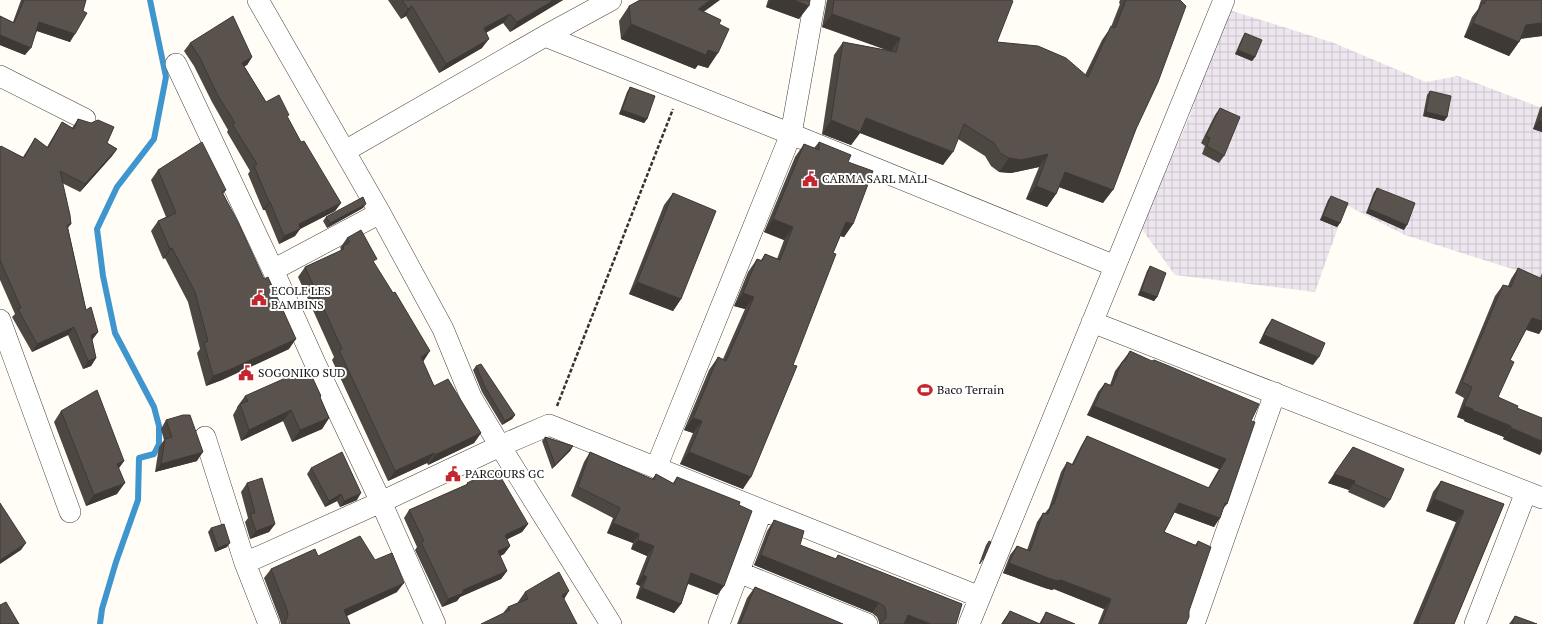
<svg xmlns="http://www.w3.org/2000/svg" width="1542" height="624" viewBox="0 0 1542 624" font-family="'PT Serif',serif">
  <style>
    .industrial { fill: url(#industrial-grid) }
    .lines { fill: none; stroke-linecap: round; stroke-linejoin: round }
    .stream { stroke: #3f96cf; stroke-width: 6 }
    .street-casing { stroke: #444; stroke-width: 22 }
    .path { stroke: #333; stroke-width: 2.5; stroke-dasharray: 4 2; stroke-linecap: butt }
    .street { stroke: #fff; stroke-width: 21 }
    .wall { fill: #4d4742 }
    .shaded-wall { fill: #3f3936 }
    .building { fill: #5a524d; stroke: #3f3936 }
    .labels { text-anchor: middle; stroke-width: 4; stroke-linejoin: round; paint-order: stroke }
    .poi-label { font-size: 12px; fill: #111; stroke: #fff; text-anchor: start }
  </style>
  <defs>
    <pattern id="industrial-grid" width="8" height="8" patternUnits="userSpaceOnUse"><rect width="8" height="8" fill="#eee6ef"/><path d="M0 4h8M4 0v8" fill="none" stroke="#cbc4cc"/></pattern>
  </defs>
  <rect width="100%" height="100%" fill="#fffdf5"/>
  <!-- industrial -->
  <path class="industrial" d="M1226 9 1334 43 1426 82 1458 76 1542 108V281L1525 273 1405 235 1346 205 1315 292 1175 275 1141 228 1189 118Z"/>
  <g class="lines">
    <!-- stream -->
    <path class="stream" d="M100 624 102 609 116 562 138 500 139 458 154 454 159 444V426L154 407 115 333 103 276 97 229 117 187 154 139 166 77 150 0"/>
    <!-- street casing -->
    <g class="street-casing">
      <path id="street" d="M258 0 380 213 443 329 471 397 500 446 611 624
        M545 36 791 134 1115 266
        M176 64 273 270 315 363 381 502 435 624
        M0 76 85 119
        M345 151 545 36 611 0
        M273 270 380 213
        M0 320 70 512
        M1092 322 1542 498
        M205 437 245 563 269 624
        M656 468 791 134 815 0
        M245 563 381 502 500 446 549 425 980 597
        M738 572 867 624
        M719 624 762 510
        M969 624 1224 0
        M1194 624 1275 393
        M1475 624 1526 492"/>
    </g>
    <!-- path -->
    <path class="path" d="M557 406 673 109"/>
    <!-- street -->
    <use href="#street" class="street"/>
  </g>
  <!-- wall -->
  <path class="wall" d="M21 0H86L70 42 37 31 25 55 0 45V16L13 22Z
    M388 0H563L510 32 503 23 486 33 482 48 439 73 406 16 401 19Z
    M768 0H810L799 19 766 7Z
    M827 0H1011L997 42 1085 75 1102 40 1111 27 1120 4 1119 3 1120 0H1180L1136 129 1103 203 1059 187 1056 194 1047 207 1026 199 1039 167 1011 173 999 172 991 166 985 156 958 139 943 165 860 133 851 145 822 134 834 55 843 42 886 50 822 27Z
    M1481 0H1542V36L1521 39 1509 56 1464 37 1472 17 1478 9Z
    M629 6 704 12 719 24 708 68 698 65 695 69 621 39 619 21Z
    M1245 33 1255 57 1252 61 1235 54 1242 38Z
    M190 43 252 57 247 65 244 66 266 102 287 117 301 142 341 203 335 211 300 229 295 236 279 244 265 210H263L248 174 250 171 227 132 228 130 212 102 194 66 184 51Z
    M630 87 647 119 644 123 619 114 627 92Z
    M1430 91 1447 117 1444 121 1423 116 1427 95Z
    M1542 106V132L1533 129 1540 108Z
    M1220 108 1224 156 1219 163 1202 154 1205 146 1201 143 1215 115Z
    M78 119 107 143 117 149 112 156 80 192 62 183 71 224 68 228 86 310 98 332 92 340 96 358 91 366 83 369 68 335 32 352 12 317 15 314 0 280V147L23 157 35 138 47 147 57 130 62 122 72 128Z
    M819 142 848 162 853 224 844 237 840 236 833 253 743 489 680 464 693 433 684 430 709 370 718 357 723 359 745 309 734 306 748 272 757 259 761 260 765 254 777 259 784 240 764 232 795 157 804 144 814 148Z
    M158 170 226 190 223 194 289 349 222 380 206 386 197 353 200 349 188 302 165 258 163 259 151 231 158 221 166 217 151 180Z
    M1377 188 1404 230 1366 213 1374 192Z
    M673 193 681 299 673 311 629 294 664 205Z
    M1331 196 1340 223 1337 227 1320 220 1328 200Z
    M363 208 327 228 323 221 326 217Z
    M347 238 374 263 423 362 434 386 481 433 474 443 428 465 427 463 388 481 332 360 334 357 298 277 305 267 340 251 341 249 340 248Z
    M1150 266 1157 297 1154 301 1138 295 1147 271Z
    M1518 268 1540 278 1542 273V329L1539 334 1526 330 1510 360 1498 397 1517 408 1540 455 1503 439 1504 437 1464 421 1465 420 1457 417 1464 398 1455 393 1495 296 1503 285 1508 286 1511 279Z
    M1272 319 1313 365 1259 343 1266 328Z
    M1130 351 1251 421 1227 504 1223 509 1214 527 1174 512 1164 532 1195 545 1198 541 1189 611 1186 624H1098L1104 609 1054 589 1052 590 1045 588 1003 573 1010 555 1017 546 1027 550 1037 522 1043 513H1045L1049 508 1061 472 1067 462 1072 464 1081 446 1087 436 1208 488 1219 469 1087 415 1098 392 1105 383 1110 385 1115 371Z
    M476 366 515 415 512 419 502 425 482 392 473 370Z
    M245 396H321L320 398 329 418 322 429 292 442 283 421 241 441 233 415 237 408V407Z
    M61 411 124 461 119 468 117 494 86 506 54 422Z
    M166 420 197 461 155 472 159 447 164 440 161 429Z
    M545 437 573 446 570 451 552 469 542 441Z
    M1353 447 1390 500 1384 508 1348 492 1349 490 1328 483Z
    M590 452 652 479 656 474 673 483 677 477 739 505 724 586 717 595 688 584 681 604 674 613 636 598 640 586 636 584 647 556 631 549 633 543 607 533 613 518 571 496 584 462Z
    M311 468 357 500 340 507 337 501 325 507 307 474Z
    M1441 481 1504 504 1454 624H1413L1456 522 1426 511 1433 492Z
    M247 483 275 524 269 532 250 539 245 522 248 518 241 492Z
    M467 483 528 524 522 532 507 539 510 546 504 554 500 556 507 571 501 579 460 597 457 601 442 607 415 550 417 547 404 518 409 510 466 485Z
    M774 520 800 545 836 559 838 555 962 604 879 624V622L877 617 872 613 754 565 767 531Z
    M211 528 227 547 215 552 208 532Z
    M989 541 980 564H979L986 545Z
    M318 556 375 560 397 592 347 616 350 624H281L280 620 264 578 271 569Z
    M755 587 843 624H737L747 598Z
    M569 591 503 613 508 607 519 602H518L525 592Z
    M1010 611 1039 624 1046 612 1075 624H1001Z
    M1515 616 1537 624H1509Z"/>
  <!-- shaded-wall -->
  <path class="shaded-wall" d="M554 0H563L510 32 517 22Z
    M710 0H720L687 24 698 9Z
    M771 0H793L809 6 799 19 766 7Z
    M412 6 406 16 401 19 408 9Z
    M510 14 503 23 477 37 484 28Z
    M832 14 900 38 891 51 822 27Z
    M39 22 75 34 70 42 34 30Z
    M1473 23 1519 42 1509 56 1464 37Z
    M1542 23V36L1516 39 1526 25Z
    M631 24 718 53 708 68 698 65 695 69 621 39Z
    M0 35 31 48 25 55 0 45Z
    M489 39 482 48 439 73 446 64Z
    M1238 50 1255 57 1252 61 1235 54Z
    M252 57 247 65 236 71 242 63Z
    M622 110 647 119 644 123 619 114Z
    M1426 112 1447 117 1444 121 1423 116Z
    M866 118 953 152 943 165 860 133 851 145 822 134 831 120Z
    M1539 120 1542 122V132L1533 129Z
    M117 149 112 156 80 192 85 184Z
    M1048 154 1039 167 1011 173 999 172 1009 158Z
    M1065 172 1113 190 1103 203 1056 186Z
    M1036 186 1056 194 1047 207 1026 199Z
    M269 202H270L265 210H263Z
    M341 203 335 211 300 229 295 236 279 244 284 236 299 224Z
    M366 204 363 208 327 228 330 223Z
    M1369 209 1407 225 1404 230 1366 213Z
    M1323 216 1340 223 1337 227 1320 220Z
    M773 219 793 227 784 240 764 232Z
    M846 222 853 224 844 237 837 235Z
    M172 248 165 258 163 259 170 249Z
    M637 282 681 299 673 311 629 294Z
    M1141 291 1157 297 1154 301 1138 295Z
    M743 293 754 297 745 309 734 306Z
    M1532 318 1542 321V329L1539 334 1525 329Z
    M74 327 68 335 32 352 37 344Z
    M98 332 92 340 91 335Z
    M1264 335 1319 357 1313 365 1259 343Z
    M296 339 289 349 222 380 206 386 213 376Z
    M430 351 423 362 421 357Z
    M96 358 91 366 83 369 88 361Z
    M1094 406 1226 459 1219 469 1087 415Z
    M1464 406 1473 409 1465 420 1457 417Z
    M291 410 283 421 241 441 249 430Z
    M1472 410 1511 426 1504 437 1464 421Z
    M515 415 512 419 502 425 505 421Z
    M329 418 322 429 292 442 300 430Z
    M693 418 702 421 693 433 684 430Z
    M1511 428 1542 441V451L1540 455 1503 439Z
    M481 433 474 443 428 465 435 455Z
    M573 446 570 451 552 469 555 465Z
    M203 452 197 461 155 472 161 464Z
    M689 452 751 477 743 489 680 464Z
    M434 453 427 463 388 481 395 471Z
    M124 461 116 472 117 464Z
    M1334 474 1355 481 1349 490 1328 483Z
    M125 483 117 494 86 506 94 495Z
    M361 493 357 500 340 507 344 501Z
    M341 494 337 501 325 507 329 501Z
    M1434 499 1464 511 1456 522 1426 511Z
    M1179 503 1220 518 1214 527 1173 512Z
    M613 523 639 534 633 543 607 533Z
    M275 524 269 532 250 539 256 531Z
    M528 524 522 532 500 543 505 535Z
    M638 540 654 546 647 556 631 549Z
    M26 543 21 550 0 564V560Z
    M230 543 227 547 215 552 218 548Z
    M510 546 504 554 493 560 498 551Z
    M761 555 879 603 872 613 754 565Z
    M982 559 983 560 980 564H979Z
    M1009 563 1061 580 1111 599 1104 609 1054 589 1052 590 1045 588 1003 573Z
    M507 571 501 579 460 597 457 601 442 607 448 599 463 590Z
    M691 573 724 586 717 595 685 582Z
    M643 575 647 577 640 586 636 584Z
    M404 583 397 592 338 620 344 610Z
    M642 588 681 604 674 613 636 598Z
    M569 591 563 601 562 595Z
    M908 615 932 624H901Z"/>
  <!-- building -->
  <path class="building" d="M24 0H86L83 11 87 13 75 34 39 22 31 48 0 35V16L14 23Z
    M402 0H554L517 22 510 14 484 28 489 39 446 64 412 6 408 9Z
    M640 0H710L698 9 721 20 719 24 729 29 718 53 708 50 706 55 631 24 629 6Z
    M793 0H810L809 6Z
    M834 0H1011L1013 1 997 42 1038 46 1066 58 1088 77 1111 26 1115 28 1126 0H1180L1186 6 1158 82 1136 129 1113 190 1065 172 1056 194 1036 186 1048 154 1021 160 1009 158 1000 153 994 143 964 124 953 152 866 118 860 132 831 120 843 42 896 52 900 38 832 14Z
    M1486 0H1542V23L1526 25 1519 42 1473 23 1482 3 1484 4Z
    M233 16 252 57 242 63 266 102 279 95 289 115 287 116 301 142 304 141 341 203 299 224 300 229 284 236 270 202H269L254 166 257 164 232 124 235 123 217 94 200 58 190 43Z
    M1245 33 1262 40 1255 57 1238 50Z
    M630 87 655 96 647 119 622 110Z
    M1430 91 1451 96 1447 117 1426 112Z
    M1220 108 1240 117 1224 156 1207 146 1210 138 1206 136Z
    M1542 111V122L1539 120Z
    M78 119 91 123 98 120 114 127 107 143 117 149 85 184 60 171 70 215 71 224 67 225 86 310 91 307 98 332 91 335 96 358 88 361 74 327 37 344 18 309 21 308 0 260V147L1 146 24 158 35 138 48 148 62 122 74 129Z
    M202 142 226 190 222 192 238 222 264 279 268 277 296 339 229 370 213 376 204 343 208 341 195 292 172 248 170 249 158 221 176 213 158 170Z
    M819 142 851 155 848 162 873 171 853 224 846 222 833 253 836 254 793 365 797 366 751 477 689 452 702 421 693 418 718 357 726 361 754 297 743 293 757 259 762 261 765 254 780 260 793 227 773 219 804 144 819 150Z
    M1377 188 1415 203 1407 225 1369 209Z
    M673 193 716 211 681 299 637 282Z
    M1331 196 1348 203 1340 223 1323 216Z
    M363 197 366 204 330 223 326 217Z
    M361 230 377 259 373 261 393 293 395 292 430 351 421 357 434 386 448 379 481 433 435 455 434 453 395 471 339 350 342 349 305 267 344 249 343 246 350 242 347 238Z
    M1150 266 1166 273 1157 297 1141 291Z
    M1518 268 1542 279V278V321L1532 318 1510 360 1514 362 1498 397 1518 406 1517 408 1542 418V441L1511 428V426L1472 410 1473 409 1464 406 1472 387 1462 382 1503 285 1511 287Z
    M1272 319 1325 343 1319 357 1264 335Z
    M1130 351 1152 361 1154 360 1169 366 1259 404 1251 421 1255 422 1227 504 1225 503 1220 518 1179 503 1164 532 1197 546 1198 541 1211 547 1189 611V617L1186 624H1101L1111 599 1061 580 1058 581 1051 579 1009 563 1017 546 1030 551 1043 513 1048 514 1052 504H1054L1067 462 1073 465 1087 436 1209 488 1226 459 1094 406 1105 383 1112 386 1122 362 1125 361Z
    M481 364 515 415 505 421 485 387 476 366Z
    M308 368 321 396 320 397 329 418 300 430 291 410 249 430 240 404 248 401 245 396Z
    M97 390 124 461 117 464 125 483 94 495 61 411Z
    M183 415H190L203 452 161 464 165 439 172 437 166 420Z
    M545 437 573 446 555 465Z
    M1353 447 1404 469 1390 500 1354 484 1355 481 1334 474Z
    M342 452 361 493 344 501 341 494 329 501 311 468Z
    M590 452 654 480 656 474 674 484 677 477 740 502 739 505 752 511 724 586 691 573 681 604 642 588 647 577 643 575 654 546 638 540 639 534 613 523 620 508 578 487Z
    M496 469 528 524 505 535 510 546 498 551 507 571 463 590V593L448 599 421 542 424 541 409 510 468 484 467 483Z
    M262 478 275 524 256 531 250 514 255 513 247 483Z
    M1441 481 1504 504 1454 624H1417L1464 511 1434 499Z
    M0 503 26 543 0 560Z
    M774 520 804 531 800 545 836 559 838 555 962 604 956 624H932L908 615 904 624H879L881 623 886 618V611L884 606 879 603 761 555Z
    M224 524 230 543 218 548 211 528Z
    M360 536 375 560 392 553 404 583 344 610 350 624H286L285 622 288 616 287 610 271 569 315 549 318 556Z
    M989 541 991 542 983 560 982 559Z
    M559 572 569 591 562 595 577 624H481L510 610 508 607 528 599 525 592Z
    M755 587 843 624H740Z
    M6 602 19 624H0V605Z
    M1010 611 1040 624H1003Z
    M1046 612 1075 624H1041Z
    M1515 616 1537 624H1512Z"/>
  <!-- icons -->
  <defs>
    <g id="civic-bare" transform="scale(1.2)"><path d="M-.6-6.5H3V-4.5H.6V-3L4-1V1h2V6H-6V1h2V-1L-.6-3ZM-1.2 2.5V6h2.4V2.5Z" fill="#c4262e" stroke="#fff" stroke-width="2.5" paint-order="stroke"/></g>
    <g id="stadium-bare" transform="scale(1.2)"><path d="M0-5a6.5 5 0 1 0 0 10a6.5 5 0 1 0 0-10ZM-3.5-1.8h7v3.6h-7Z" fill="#c4262e" stroke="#fff" stroke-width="2.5" paint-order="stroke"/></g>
  </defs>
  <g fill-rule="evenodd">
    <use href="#civic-bare" x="810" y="179"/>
    <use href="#civic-bare" x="259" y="298"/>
    <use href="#civic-bare" x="246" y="373"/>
    <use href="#stadium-bare" x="925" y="390"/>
    <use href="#civic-bare" x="453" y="474"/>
  </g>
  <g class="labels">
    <!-- poi labels -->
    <g class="poi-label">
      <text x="822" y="183">CARMA SARL MALI</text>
      <text x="271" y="295">ECOLE LES<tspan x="271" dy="14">BAMBINS</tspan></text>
      <text x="258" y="377">SOGONIKO SUD</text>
      <text x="937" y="394">Baco Terrain</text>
      <text x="465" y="478">PARCOURS GC</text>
    </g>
  </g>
</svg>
